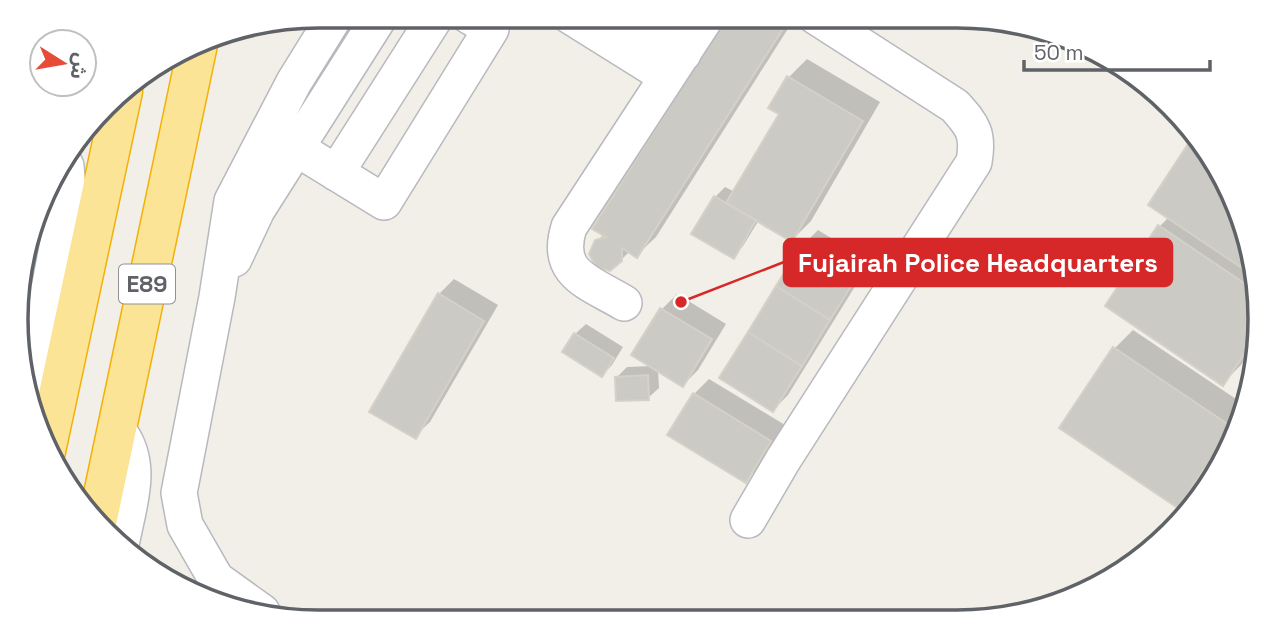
<svg xmlns="http://www.w3.org/2000/svg" width="1276" height="638" viewBox="0 0 1276 638" font-family="'Space Grotesk','Noto Sans Arabic',sans-serif">
  <style>
    .shadow { fill: #0003 }
    .building { fill: #cccac4; stroke: #d5d1c6; stroke-width: 2 }
    .lines { fill: none; stroke-linecap: round; stroke-linejoin: round }
    .minor-casing { stroke: #b8b9be; stroke-width: 38 }
    .highway-casing { stroke: #f3b106; stroke-width: 41 }
    .minor { stroke: #fff; stroke-width: 35 }
    .highway { stroke: #fbe495; stroke-width: 38 }
    .labels { text-anchor: middle; stroke-width: 5; stroke-linejoin: round; paint-order: stroke }
    .shield { fill: #fff; stroke: #8f9195; stroke-width: 2 }
    .shield-label { font-size: 23px; font-weight: bold; fill: #5f6267 }
    .rim { fill: none; stroke: #5f6267; stroke-width: 3.5 }
    .leader { fill: none; stroke: #d62828; stroke-width: 2.5 }
    .callout-dot { fill: #d62828; stroke: #fff; stroke-width: 2.5 }
    .callout { fill: #d62828; stroke: #d62828; stroke-width: 2.5 }
    .callout-label { font-size: 26px; text-anchor: middle; font-weight: bold; fill: #fff }
  </style>
  <rect width="100%" height="100%" fill="#f1efe8"/>
  <!-- shadow -->
  <path class="shadow" d="M729 16H796L656 237 637 255 630 251 621 260 597 241 604 234Z
    M807 59 880 102 811 221 792 240 759 220 743 246 733 257 715 197 725 187 735 192 781 113 788 78Z
    M1195 137 1244 221 1259 337 1241 365 1223 383 1160 226 1169 217 1150 204Z
    M818 230 870 262 788 395 773 410 803 245Z
    M454 279 498 305 430 422 415 436 439 294Z
    M677 294 726 324 698 370 683 385 658 369 659 388 648 398 617 377 627 367 652 366 634 355 662 309Z
    M586 324 623 347 612 365 602 375 564 352 575 334Z
    M1133 330 1242 403 1236 427 1196 487 1178 505 1114 349Z
    M709 379 785 425 760 466 745 481 694 394Z"/>
  <!-- building -->
  <path class="building" d="M532 16H551L545 26Z
    M727 16H780L788 21 637 258 622 248V261L610 271 596 267 589 254 595 240 606 237 592 229Z
    M787 76 863 121 792 242 726 203 779 114 768 108Z
    M1194 135 1244 221 1251 274 1148 205Z
    M714 196 756 220 734 259 691 234Z
    M1158 225 1253 289 1259 332 1223 386 1105 306Z
    M802 244 856 278 830 320 776 286Z
    M776 286 830 320 802 366 748 332Z
    M438 293 484 321 416 439 369 412Z
    M660 308 712 339 683 387 631 355Z
    M748 332 802 366 773 412 719 378Z
    M574 333 614 358 602 377 562 352Z
    M1113 347 1232 427 1178 508 1059 428Z
    M648 375 649 400 616 401 615 377Z
    M693 393 771 441 746 483 667 435Z"/>
  <g class="lines">
    <!-- minor casing -->
    <g class="minor-casing">
      <path id="minor" d="M570 16 666 76
        M623 16 683 54
        M296 148 384 202 491 29 469 16
        M336 173 436 16
        M234 259 257 210 380 16
        M624 303C589 282 554 274 569 227L707 16
        M31 400 44 315 68 191 66 166 63 161
        M117 429C146 464 128 505 121 545
        M748 520 783 460 974 162C979 134 973 126 955 106L815 16
        M262 612 216 579 185 525 179 493 217 297 232 201 294 82 335 16"/>
    </g>
    <!-- highway casing -->
    <g class="highway-casing">
      <path id="highway" d="M46 451 123 91
        M97 523 198 44"/>
    </g>
    <!-- minor -->
    <use href="#minor" class="minor"/>
    <!-- highway -->
    <use href="#highway" class="highway"/>
  </g>
  <g class="labels">
    <!-- shield labels -->
    <rect class="shield" x="119" y="264.5" width="56" height="39" rx="5"/>
    <g class="shield-label">
      <text x="147" y="292">E89</text>
    </g>
  </g>
  <!-- crop -->
  <path d="M0 0H1276V638H0ZM319 28H957A291 291 0 0 1 1248 319V319A291 291 0 0 1 957 610H319A291 291 0 0 1 28 319V319A291 291 0 0 1 319 28Z" fill="#fff" fill-rule="evenodd"/>
  <path class="rim" d="M319 28H957A291 291 0 0 1 1248 319V319A291 291 0 0 1 957 610H319A291 291 0 0 1 28 319V319A291 291 0 0 1 319 28Z"/>
  <!-- callouts -->
  <path class="leader" d="M681 302L784 262"/>
  <circle class="callout-dot" cx="681" cy="302" r="7"/>
  <rect class="callout" x="784" y="239" width="388" height="47" rx="7"/>
  <g class="callout-label">
    <text x="978" y="272">Fujairah Police Headquarters</text>
  </g>
  <!-- north arrow -->
  <g transform="translate(63 63) rotate(101)"><circle r="33" fill="#ffffff" stroke="#bfc0c2" stroke-width="2"/>
  <path d="M0-5L12 26L0 18L-12 26Z" fill="#e64c38"/>
  <text y="-10" font-size="19" font-weight="bold" text-anchor="middle" fill="#5f6267">ش</text>
  </g>
  <!-- scale -->
  <path d="M1024 60v10h186v-10" fill="none" stroke="#5f6267" stroke-width="3.5"/>
  <text x="1034" y="60" font-size="21" fill="#5f6267" stroke="#ffffff" stroke-width="5" paint-order="stroke">50 m</text>
</svg>
